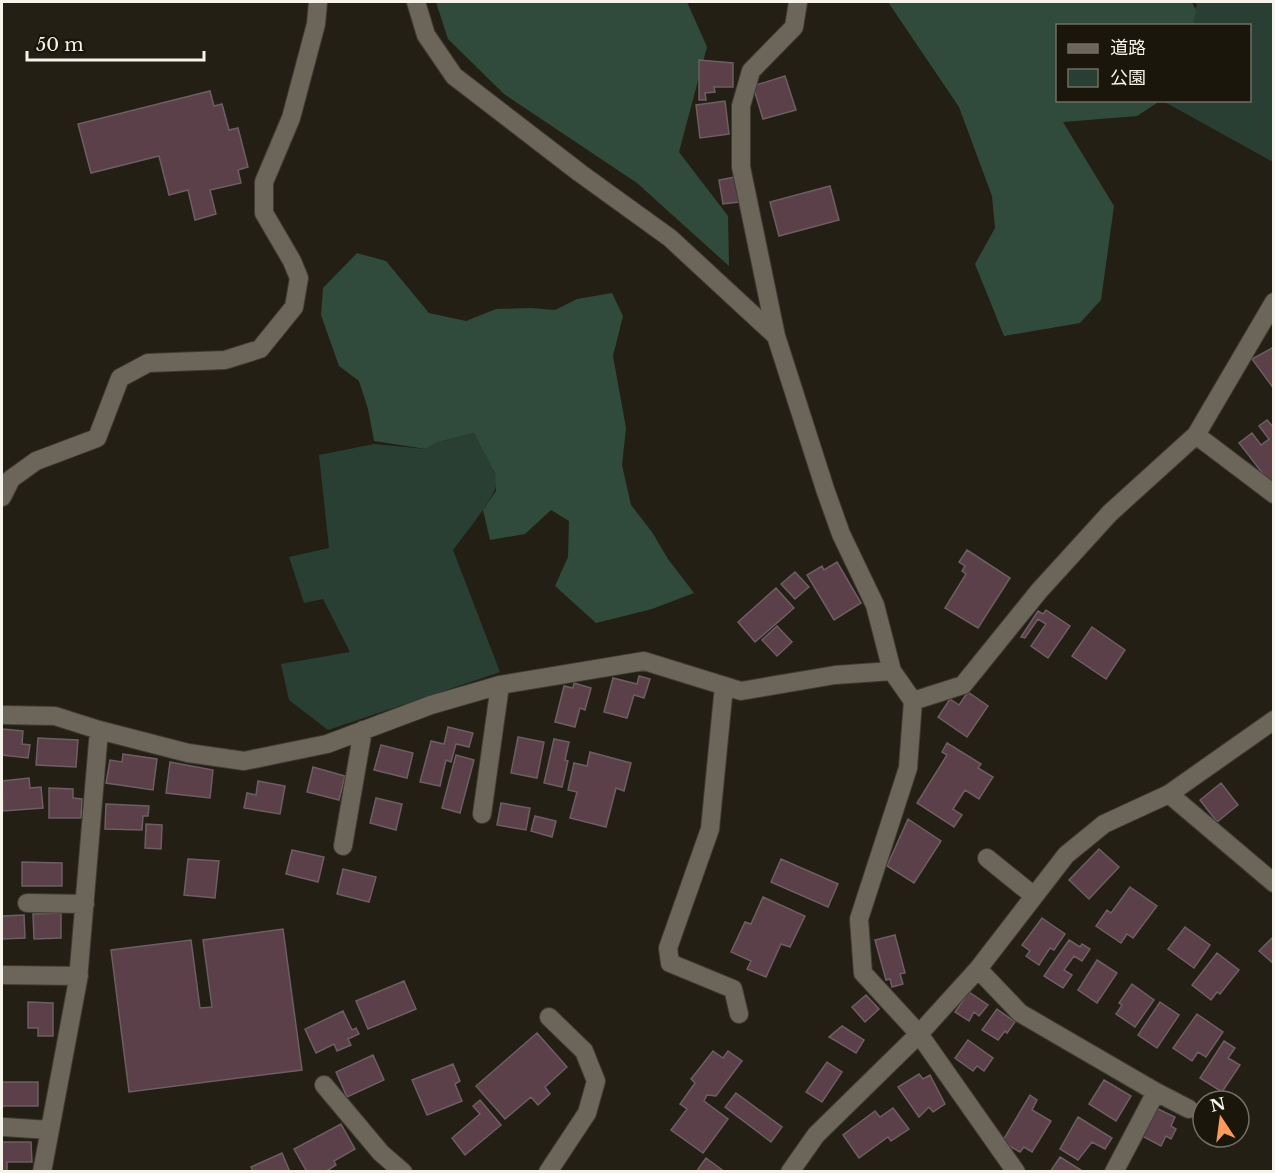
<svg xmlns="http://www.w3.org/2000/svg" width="1275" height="1173" viewBox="0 0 1275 1173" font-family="'Libre Baskerville','Noto Sans JP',serif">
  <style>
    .green { fill: #293f33 }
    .forest { fill: #304a3b }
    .building { fill: #5c4049; stroke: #6c5e62; stroke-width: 1.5 }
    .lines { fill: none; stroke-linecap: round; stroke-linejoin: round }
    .minor-casing { stroke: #403c35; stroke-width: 20 }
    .minor { stroke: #6c665a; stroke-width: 18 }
  </style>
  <rect width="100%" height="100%" fill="#241f15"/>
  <!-- green -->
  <path class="green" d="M1195 2H1273V162L1163 101 1250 100V26L1192 25 1195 8 1197 6Z
    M474 433C482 448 498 468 496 486 494 498 462 538 453 550L500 672 328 730 289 700 281 664 350 652 323 599 304 603 289 557 329 548 319 455 374 444 426 449 438 442Z"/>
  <!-- forest -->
  <path class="forest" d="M436 2H687L707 47 679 152 728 216 729 266 637 183 504 94 448 39Z
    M888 2H1192L1196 11 1193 25 1058 26V100L1160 101 1137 116 1063 122 1114 206 1101 300 1080 323 1004 336 975 264 995 228 992 196 959 107Z
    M357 253 386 261 429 313 466 321 496 309 531 308 555 310 577 299 612 293 623 316 613 356 626 428 622 465 631 505 652 532 668 559 694 593 652 609 596 623 555 586 568 557 569 521 551 510 525 534 490 540 483 510 496 491 495 473 474 433 438 442 426 449 374 441 368 409 359 381 339 366 321 315 323 288Z"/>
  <!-- building -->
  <path class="building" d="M699 60 733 63V87H714L715 92 705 93 706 100H699Z
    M785 76 796 110 763 119 753 86Z
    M210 91 214 106 222 104 229 130 238 128 248 167 238 170 241 183 210 190 216 214 195 220 188 190 169 195 159 156 91 173 78 124Z
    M725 101 729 134 700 138 696 105Z
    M735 177 739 202 723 204 719 180Z
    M830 186 839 220 779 236 770 202Z
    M1274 347V389L1252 359Z
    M1267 420 1274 428V482L1271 484 1239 443 1252 433 1261 445 1269 439 1259 426Z
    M967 550 1010 578 978 628 945 608 966 574 962 571 965 566 959 562Z
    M837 562 861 603 834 620 807 575 822 566 824 570Z
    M795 572 809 587 795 599 781 584Z
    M776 588 794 608 755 642 738 622Z
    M1046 610 1070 626 1048 658 1031 646 1046 624 1038 619 1025 638 1021 637 1038 611 1043 614Z
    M777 626 792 642 777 656 762 640Z
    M1092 627 1125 650 1106 679 1072 656Z
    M639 676 650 679 644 698 634 695 627 718 604 712 613 678 637 684Z
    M574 683 591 688 585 710 580 708 575 727 555 722 564 686 573 688Z
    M968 692 988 706 967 737 938 717 950 699 959 705Z
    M448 727 473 733 469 747 456 744 451 762 446 760 440 786 420 782 431 741 444 744Z
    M2 729 23 731 22 744 30 745 28 758 2 755Z
    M518 737 544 742 537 778 511 773Z
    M38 738 78 740 76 767 36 765Z
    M554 739 569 742 565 760 568 761 562 787 544 783Z
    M947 743 981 764 978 768 993 777 979 799 965 790 953 809 962 815 954 827 917 803 947 755 942 752Z
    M381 745 413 753 407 778 374 770Z
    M590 752 631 763 624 791 616 788 606 827 570 818 577 792 568 790 574 763 587 766Z
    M123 754 157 759 153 790 106 783 110 760 122 762Z
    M456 755 474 760 460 813 442 808Z
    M170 762 213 770 210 798 166 793Z
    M313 767 345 776 339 800 307 792Z
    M29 778 30 788 41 787 43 808 3 811 2 781Z
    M258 781 285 786 280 814 244 808 247 793 256 795Z
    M1221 783 1238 805 1217 822 1200 800Z
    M49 788 73 789V798L82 799 81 818H49Z
    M376 798 402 804 396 830 370 823Z
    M501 803 530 808 526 830 497 825Z
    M106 804 149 806 148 816H143L142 830 105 829Z
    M535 816 556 821 552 837 531 831Z
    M908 819 941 841 914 883 887 866Z
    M146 824 162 825 161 849 145 848Z
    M1099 849 1119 867 1089 899 1069 880Z
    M292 850 324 857 318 882 286 874Z
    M188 859 219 861 215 898 184 895Z
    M781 859 838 884 828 907 771 882Z
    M22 862 62 863V886H22Z
    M343 869 376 877 369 902 337 894Z
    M1130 887 1157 906 1133 938 1127 934 1121 943 1096 926 1107 910 1111 913Z
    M763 897 805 916 790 947 781 944 766 977 747 969 751 961 731 952 745 922 751 924Z
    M61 913V938L34 939 33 914Z
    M24 915 25 938 2 939V916Z
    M1042 918 1065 934 1054 950 1050 948 1039 965 1026 956 1030 951 1022 945Z
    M1185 927 1210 945 1194 968 1168 949Z
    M283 929 302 1070 129 1092 111 950 191 940 200 1008 212 1007 203 940Z
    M895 935 905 973 900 974 903 984 892 987 890 979 886 980 875 940Z
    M1274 936V964L1259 951Z
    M1069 940 1080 947 1082 944 1090 949 1082 961 1074 956 1064 970 1072 975 1063 988 1044 976Z
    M1217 953 1239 970 1220 994 1217 992 1211 1000 1192 985Z
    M1097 960 1117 973 1097 1003 1078 990Z
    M404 981 416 1009 368 1029 356 1001Z
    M1132 984 1154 1000 1135 1027 1116 1014 1122 1005 1119 1003Z
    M969 992 988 1005 979 1016 974 1012 969 1021 955 1012Z
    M866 995 879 1009 865 1022 852 1007Z
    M28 1002 53 1003V1036H38V1028H28Z
    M1160 1002 1179 1015 1157 1048 1138 1035Z
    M997 1009 1015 1022 1007 1033 1005 1031 998 1040 982 1030Z
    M343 1011 352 1030 356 1028 359 1034 348 1039 351 1045 337 1051 334 1044 316 1053 305 1029Z
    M1197 1014 1223 1032 1206 1057 1198 1052 1192 1061 1173 1048Z
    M842 1026 864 1040 856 1053 829 1037Z
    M537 1033 567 1067 545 1087 550 1094 538 1105 531 1097 505 1119 476 1086Z
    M968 1040 993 1058 984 1071 977 1066 973 1071 955 1058Z
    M1224 1041 1235 1048 1228 1058 1240 1065 1222 1092 1200 1078Z
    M713 1051 723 1058 728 1051 742 1061 716 1096 707 1095 704 1101 728 1119 703 1153 671 1130 687 1109 680 1104 695 1083 691 1079Z
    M373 1055 384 1080 347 1097 336 1072Z
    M827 1062 842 1072 822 1102 806 1092Z
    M453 1064 460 1081 455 1084 462 1101 427 1115 412 1080Z
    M919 1074 923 1079 930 1075 945 1104 933 1112 929 1107 919 1117 898 1087Z
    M1104 1080 1131 1096 1116 1121 1089 1104Z
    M2 1082H38V1106H2Z
    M736 1093 782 1127 771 1142 725 1107Z
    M1030 1095 1037 1100 1032 1110 1051 1121 1032 1152 1024 1147 1020 1152 1002 1142Z
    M480 1100 501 1125 465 1155 452 1138 480 1114 473 1106Z
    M893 1108 909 1129 891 1141 888 1137 859 1158 843 1135 875 1111 880 1117Z
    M1156 1108 1175 1117 1171 1126 1176 1129 1171 1139 1166 1136 1161 1146 1142 1136Z
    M1078 1117 1112 1138 1105 1149 1092 1142 1078 1160 1060 1149Z
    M341 1124 355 1149 334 1161 336 1165 325 1172H307L294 1149Z
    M2 1142H31L32 1162H7V1172H2Z
    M282 1153 290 1172H253L251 1167Z
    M1060 1157 1084 1172H1050Z
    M706 1158 725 1172H696Z"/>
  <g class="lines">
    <!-- minor casing -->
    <g class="minor-casing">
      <path id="minor" d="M416 2 426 35 454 76 580 173 670 238 776 336 825 489 841 534 875 605 892 671 913 701 908 768 859 919 863 973 919 1034 1016 1172
        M776 336 741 167V106L751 71 794 27 798 2
        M1196 435 1274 494
        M2 497 11 479 36 461 97 438 120 378 148 363 225 360 260 349 294 307 299 278 292 261 264 213V182L291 118 316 24 318 2
        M724 686 710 829 668 948 670 963 733 989 739 1014
        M913 701 963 685 1039 591 1110 513 1196 435 1274 302
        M2 715 55 716 99 730 188 753 244 761 327 744 431 705 500 685 644 661 741 691 835 675 892 671
        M1169 794 1274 883
        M482 814 500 685
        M343 846 363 730
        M987 858 1034 896
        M27 903 85 904
        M978 969 1020 1013 1156 1092 1189 1109
        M2 975 79 976
        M324 1085 381 1153 403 1172
        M4 1127 50 1130
        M42 1172 78 980 99 730
        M548 1172 587 1113 596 1081 584 1051 549 1017
        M790 1172 816 1135 919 1034 978 969 1066 855 1104 824 1169 794 1274 720
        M1114 1172 1156 1092"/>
    </g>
    <!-- minor -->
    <use href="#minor" class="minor"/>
  </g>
  <!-- border -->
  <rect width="1275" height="1173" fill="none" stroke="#f6f3eb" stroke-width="6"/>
  <!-- legend -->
  <rect x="1056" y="24" width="195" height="78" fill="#1a160c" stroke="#726e65" stroke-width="1.5"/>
  <rect x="1068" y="44" width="30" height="9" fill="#6c665a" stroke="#726e65" stroke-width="1.5"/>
  <text x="1110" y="54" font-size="18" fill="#f6f3eb">道路</text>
  <rect x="1068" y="69" width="30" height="18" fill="#293f33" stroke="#726e65" stroke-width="1.5"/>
  <text x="1110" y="84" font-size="18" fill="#f6f3eb">公園</text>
  <!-- north arrow -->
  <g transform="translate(1221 1119) rotate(347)"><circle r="28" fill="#1a160c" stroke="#726e65" stroke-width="1.5"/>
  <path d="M0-4.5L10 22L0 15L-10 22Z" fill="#ff9b5a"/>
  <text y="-9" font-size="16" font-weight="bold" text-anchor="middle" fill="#f6f3eb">N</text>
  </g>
  <!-- scale -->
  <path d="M27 51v9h177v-9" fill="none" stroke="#f6f3eb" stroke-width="3"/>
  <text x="36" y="51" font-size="18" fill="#f6f3eb" stroke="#1a160c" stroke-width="4.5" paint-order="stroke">50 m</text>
</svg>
